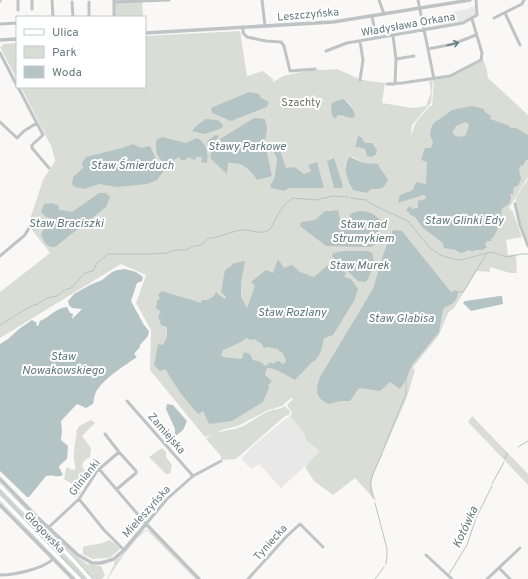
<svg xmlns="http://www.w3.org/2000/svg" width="528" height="579" viewBox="0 0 528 579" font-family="Overpass,sans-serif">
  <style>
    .built { fill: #e7e8e7 }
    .green { fill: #daddd6; fill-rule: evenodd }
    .water { fill: #b4c4c4; fill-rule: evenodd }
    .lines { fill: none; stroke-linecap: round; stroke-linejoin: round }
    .stream { stroke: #b4c4c4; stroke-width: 1 }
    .secondary-casing { stroke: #b1b9bb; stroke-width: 5 }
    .minor { stroke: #bec4c6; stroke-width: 3 }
    .tertiary { stroke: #bec4c6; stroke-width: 3.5 }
    .secondary { stroke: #fff; stroke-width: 4 }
    .oneway { stroke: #667a7f }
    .labels { text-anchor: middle; stroke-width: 4; stroke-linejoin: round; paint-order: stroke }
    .street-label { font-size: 11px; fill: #667a7f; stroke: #fff }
    .park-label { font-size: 11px; fill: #6c7865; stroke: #fff }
    .water-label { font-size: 12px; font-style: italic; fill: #617879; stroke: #fff }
  </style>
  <rect width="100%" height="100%" fill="#f9f8f7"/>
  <!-- built -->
  <path class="built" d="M470 7H475L476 15 466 21 427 29 425 17 468 9Z
    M291 416 321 452 281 488 259 464 251 469 241 459 251 448 284 420Z"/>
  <!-- green -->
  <path class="green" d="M115 0H142L143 17H115Z
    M240 31 247 76 263 71 273 79V82L283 76 314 69 323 70 337 69 362 80 385 83 382 103 413 108 426 106 431 92 429 81 433 80 431 103 412 125 411 136 416 122 430 106H432L434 80 452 76 479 62 483 59 487 70 488 78 528 115V177L509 208 513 212 522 237 506 240 508 255 516 254 517 273H510L490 267V272L477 271 454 308 448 313 439 335 414 366 413 368 415 370 407 397 372 478 371 484 376 501 355 478 333 495 314 481 305 467 320 451 306 440V436L290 416 292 413 287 405 293 399 291 398 282 406 266 411 238 426 225 429 205 437 150 370 151 330 136 303 146 275 121 264 0 338V292L50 253 28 225 43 180 55 161 52 148 21 87H145V36ZM344 99 350 104 354 112 344 117 338 115 335 118 332 115ZM271 147 283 160 286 169 295 167 304 174 311 172 309 165 324 188H288L284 191 271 188 270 185 274 179 277 159ZM353 157 364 163 380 166 387 182 385 186 376 189H371L367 193 352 189 345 165 348 159Z
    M17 43V80L0 47 3 46 2 44Z
    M528 179V242C525 233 513 207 516 198 519 192 524 185 528 179Z
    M285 406 290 411 289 415 285 416 236 459 222 460 220 455 206 439C212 431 228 431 238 428 248 425 256 417 265 413 272 409 279 410 285 406Z
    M472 416 528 474V485L468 422Z
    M91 420 95 423 82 436 91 448 90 457 84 461 82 466 89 477 82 480C80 489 85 490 76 497L71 496V483L64 479 66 469 67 467 72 470 75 469C76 464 73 461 74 456 74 448 75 441 77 433L76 432 79 426Z
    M162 448 166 452V457L172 465 170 474H166L149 457Z
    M0 481 78 557 87 564 101 566 105 575 102 579H93Z
    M0 488 88 579H81L0 495Z
    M146 530 151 532 196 579H195L149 532 146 531C136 536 114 568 108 579H107L114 565V562L120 557 142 532Z
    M109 540 117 545 120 549 111 557 107 558 92 559 83 554V547C91 544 102 545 109 540Z"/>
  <!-- water -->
  <path class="water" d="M249 92 259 94 261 98 269 102 267 107 231 121 212 113 211 108Z
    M344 99C349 104 354 109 355 116L352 118 338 115 335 119C330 115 331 109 332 103L339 100Z
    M471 106 484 109 485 112 491 116 490 119 508 125 511 128H516L528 135V160H526L523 166 521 165 519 170 521 179 518 186 514 187 513 194H510C513 201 508 206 502 208L499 226 493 238H491V241H487L485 244 487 247 483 250H475L473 252 469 250 462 253 458 252 456 250 444 248 443 243 423 228 415 217 411 215 406 210 410 206 412 209 418 208V201L425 199 426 196 423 195 398 203 400 195 413 190 416 182 426 184 427 162 421 160 425 148H431L433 142 430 135 431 128 434 123 452 110ZM466 122 469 125 466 135C461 137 458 138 453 134V131L456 126Z
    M254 118 265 119 267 128 265 144 272 176 257 180C249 168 243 162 228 163L227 174 211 159V150L207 141 216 135 219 136 215 142Z
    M206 119 218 120 223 125 222 128 205 134 192 131 197 125Z
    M358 136 361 137 365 143H372L377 150 376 154 372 157 367 156 365 149 358 147 355 148Z
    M162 137 186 143 197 138C206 142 209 153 207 163L201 162 202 157H197L194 160 189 157 185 160H181L179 157 174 160 173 163 168 165C156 157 156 154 156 140Z
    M133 144 141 148 150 146 158 164 166 168 157 180 147 184 117 187 99 184 84 189 75 187 72 184 73 177 83 168 82 163 86 157 122 148Z
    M273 146 280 151 286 168 295 167 304 174 311 171 308 165 317 162 324 188H289L284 191 271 188 270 185 274 179 277 159 271 147Z
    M350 157 364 163 378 164 388 180C384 190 380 189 371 189L367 193 353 190C348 181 341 165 350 157Z
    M334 158 343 186 341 188H334L327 161Z
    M99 193H106L110 197 106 207 55 247C47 248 44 241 41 235L43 230 54 219 46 217 41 212 44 204 51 203 58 205 60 211 62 210 72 212Z
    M336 210 339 211C338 217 341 221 347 223L350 222V215C359 207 376 212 381 222L378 231 381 239 379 243 370 247H362L326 246 300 226 301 222 315 220 325 211H332Z
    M393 230 402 231 451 292 456 290 458 292C458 299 452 306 445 307L443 310 439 332 412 365 406 380 400 389 390 382 380 391 359 388 350 401H341L329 404C315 398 315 390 320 377L373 289 383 255Z
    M343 251H368L372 253C376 261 371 274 366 282L358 281 332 256 333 253Z
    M278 259 284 268 292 265 300 272 314 277 328 265 334 266V264L338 265 342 270 346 273 344 277 351 279 358 289 354 301 333 335 324 338 321 351 316 360 312 362 295 380C286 375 278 369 267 368L265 375 272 381 268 385 269 388 263 402 232 421 209 424 203 411 198 414 181 394 165 369 160 371 154 365 158 344 163 345 167 337V327L161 325 158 316 161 312 156 308 157 301 160 298 158 295 162 291C175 296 188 298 201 303L202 300H207L214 296 216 292 223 298 225 299 226 297 221 292 225 270 235 263 245 261 241 283V297L247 308 255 286 251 282 266 270 273 273ZM246 338 251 340 255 339 258 342 261 343 264 348 268 347 278 349 279 351 282 352 286 360 285 363 282 364 279 361H277L273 364 270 362 269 364 265 366 261 362 253 360 250 354 244 352 242 358 240 359 223 357 221 355 223 350 241 342Z
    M125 269 136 272 143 277 142 281 137 283 131 301 144 325 149 331 148 336 140 345V347L134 354 137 357C124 366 103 379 96 392 94 396 94 400 93 404L86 408 77 404 61 421 62 431 61 440 68 446 67 459 60 465 59 467 63 475C58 478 51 474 46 476L29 497H27L0 471V344L8 339 19 329 32 320 37 323 36 325 38 326 40 321C50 317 57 307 67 307L70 313 73 314 72 319 82 309 72 308 69 305 68 301 74 294 90 285 102 280 112 272 117 270Z
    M500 296H502L503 304 471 311 463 303 465 301Z
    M167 404 173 405 187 421 183 430 177 435H175V429L166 409Z"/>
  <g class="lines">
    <!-- stream -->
    <path class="stream" d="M209 156H211
      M351 198 366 200 377 207 391 213 408 221 430 248 440 255 453 259 461 260 491 252 507 257 522 254H528
      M457 292H463L487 253
      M0 325 31 306 38 304 47 298 57 296 64 290 71 288 85 273 93 271 97 263 108 254H150L167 253 175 250H186L194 246 201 245 209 238C221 238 232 230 245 230 252 230 262 235 269 230 272 228 272 225 274 222 278 213 285 203 293 198L316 200 333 196 348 197
      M518 447 528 441
      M383 450 406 394V379
      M505 459 507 453
      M492 484 504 462
      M0 492 84 579
      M373 498C366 479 376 470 382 453
      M375 503 387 549V556L386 564
      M449 574 467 545 476 518 492 486
      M375 579 384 567"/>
    <!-- secondary casing -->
    <g class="secondary-casing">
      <path id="secondary" d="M0 486 73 560 90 579
        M0 498 79 579"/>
    </g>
    <!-- minor -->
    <path class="minor" d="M52 0 53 17
      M114 0V17
      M262 0 265 26
      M379 0 384 14
      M418 0 434 79
      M0 1V0
      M72 2 73 17
      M89 2V17
      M114 2 169 0
      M32 9V0
      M18 10V0
      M505 13 520 45
      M372 16 376 38
      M494 18 522 4 524 0
      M0 24 17 23
      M243 27V33L247 37 266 41 281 42 284 46 290 71 315 69
      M393 36 396 59 395 84
      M360 41 363 60 360 80
      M428 49 453 44 476 35
      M326 51 347 43 463 23 477 15 476 0
      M0 53 17 86
      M396 59 414 56
      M387 84 402 83 450 76 477 62 481 60 482 53 472 19
      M18 87 43 135 32 145V148L49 168
      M0 122 17 138 24 131 37 123
      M515 204 520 225 528 246
      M0 256 25 235 29 228
      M127 401 193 476
      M99 469 146 524 167 499 193 476 221 461
      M117 489 136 473V471L119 452
      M79 499 104 530 124 550
      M49 527 79 499 97 471 119 452 105 434
      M426 555 452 579
      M499 568 510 579
      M0 575C14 575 43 569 53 559
      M248 579 287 536 300 524 323 547
      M487 579 520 548"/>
    <!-- tertiary -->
    <path class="tertiary" d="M145 33 333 22 470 0
      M0 40 17 39
      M0 479 38 518 78 555 92 563H101L114 559 124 550 146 524 199 579
      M0 505 73 579"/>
    <!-- secondary -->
    <use href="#secondary" class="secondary"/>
  </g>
  <!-- one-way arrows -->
  <defs><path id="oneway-shaft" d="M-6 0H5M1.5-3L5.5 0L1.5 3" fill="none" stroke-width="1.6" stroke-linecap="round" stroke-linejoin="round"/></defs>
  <use class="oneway" href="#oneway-shaft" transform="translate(453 44) rotate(-14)"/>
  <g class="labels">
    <!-- street labels -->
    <g class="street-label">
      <text transform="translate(308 14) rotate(-5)" y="4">Leszczyńska</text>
      <text transform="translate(408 24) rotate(-10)" y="4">Władysława Orkana</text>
      <text transform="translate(167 433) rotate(49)" y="4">Zamiejska</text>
      <text transform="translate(84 477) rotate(-52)" y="4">Glinianki</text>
      <text transform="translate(146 511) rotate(-48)" y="4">Mieleszyńska</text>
      <text transform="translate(45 532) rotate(46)" y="4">Głogowska</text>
      <text transform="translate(270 542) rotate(-48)" y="4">Tyniecka</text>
    </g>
    <!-- park labels -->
    <g class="park-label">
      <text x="301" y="106">Szachty</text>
    </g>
    <!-- water labels -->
    <g class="water-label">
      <text x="247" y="150">Stawy Parkowe</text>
      <text x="132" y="169">Staw Śmierduch</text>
      <text x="464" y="224">Staw Glinki Edy</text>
      <text x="66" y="227">Staw Braciszki</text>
      <text x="363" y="228">Staw nad<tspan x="363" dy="14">Strumykiem</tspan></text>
      <text x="359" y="269">Staw Murek</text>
      <text x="292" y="316">Staw Rozlany</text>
      <text x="401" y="322">Staw Glabisa</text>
      <text x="63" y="360">Staw<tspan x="63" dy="14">Nowakowskiego</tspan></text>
      <text transform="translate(465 527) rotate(-65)" y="4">Kotówka</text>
    </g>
  </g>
  <!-- legend -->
  <rect x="16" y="16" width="130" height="72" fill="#ffffff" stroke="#c2cacc"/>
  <rect x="24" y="29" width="20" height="6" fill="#ffffff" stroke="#c2cacc"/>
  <text x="52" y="36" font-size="12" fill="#667a7f">Ulica</text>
  <rect x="24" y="46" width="20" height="12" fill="#daddd6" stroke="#c2cacc"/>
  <text x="52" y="56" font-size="12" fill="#667a7f">Park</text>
  <rect x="24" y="66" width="20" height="12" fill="#b4c4c4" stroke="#c2cacc"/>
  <text x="52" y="76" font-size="12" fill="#667a7f">Woda</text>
</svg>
